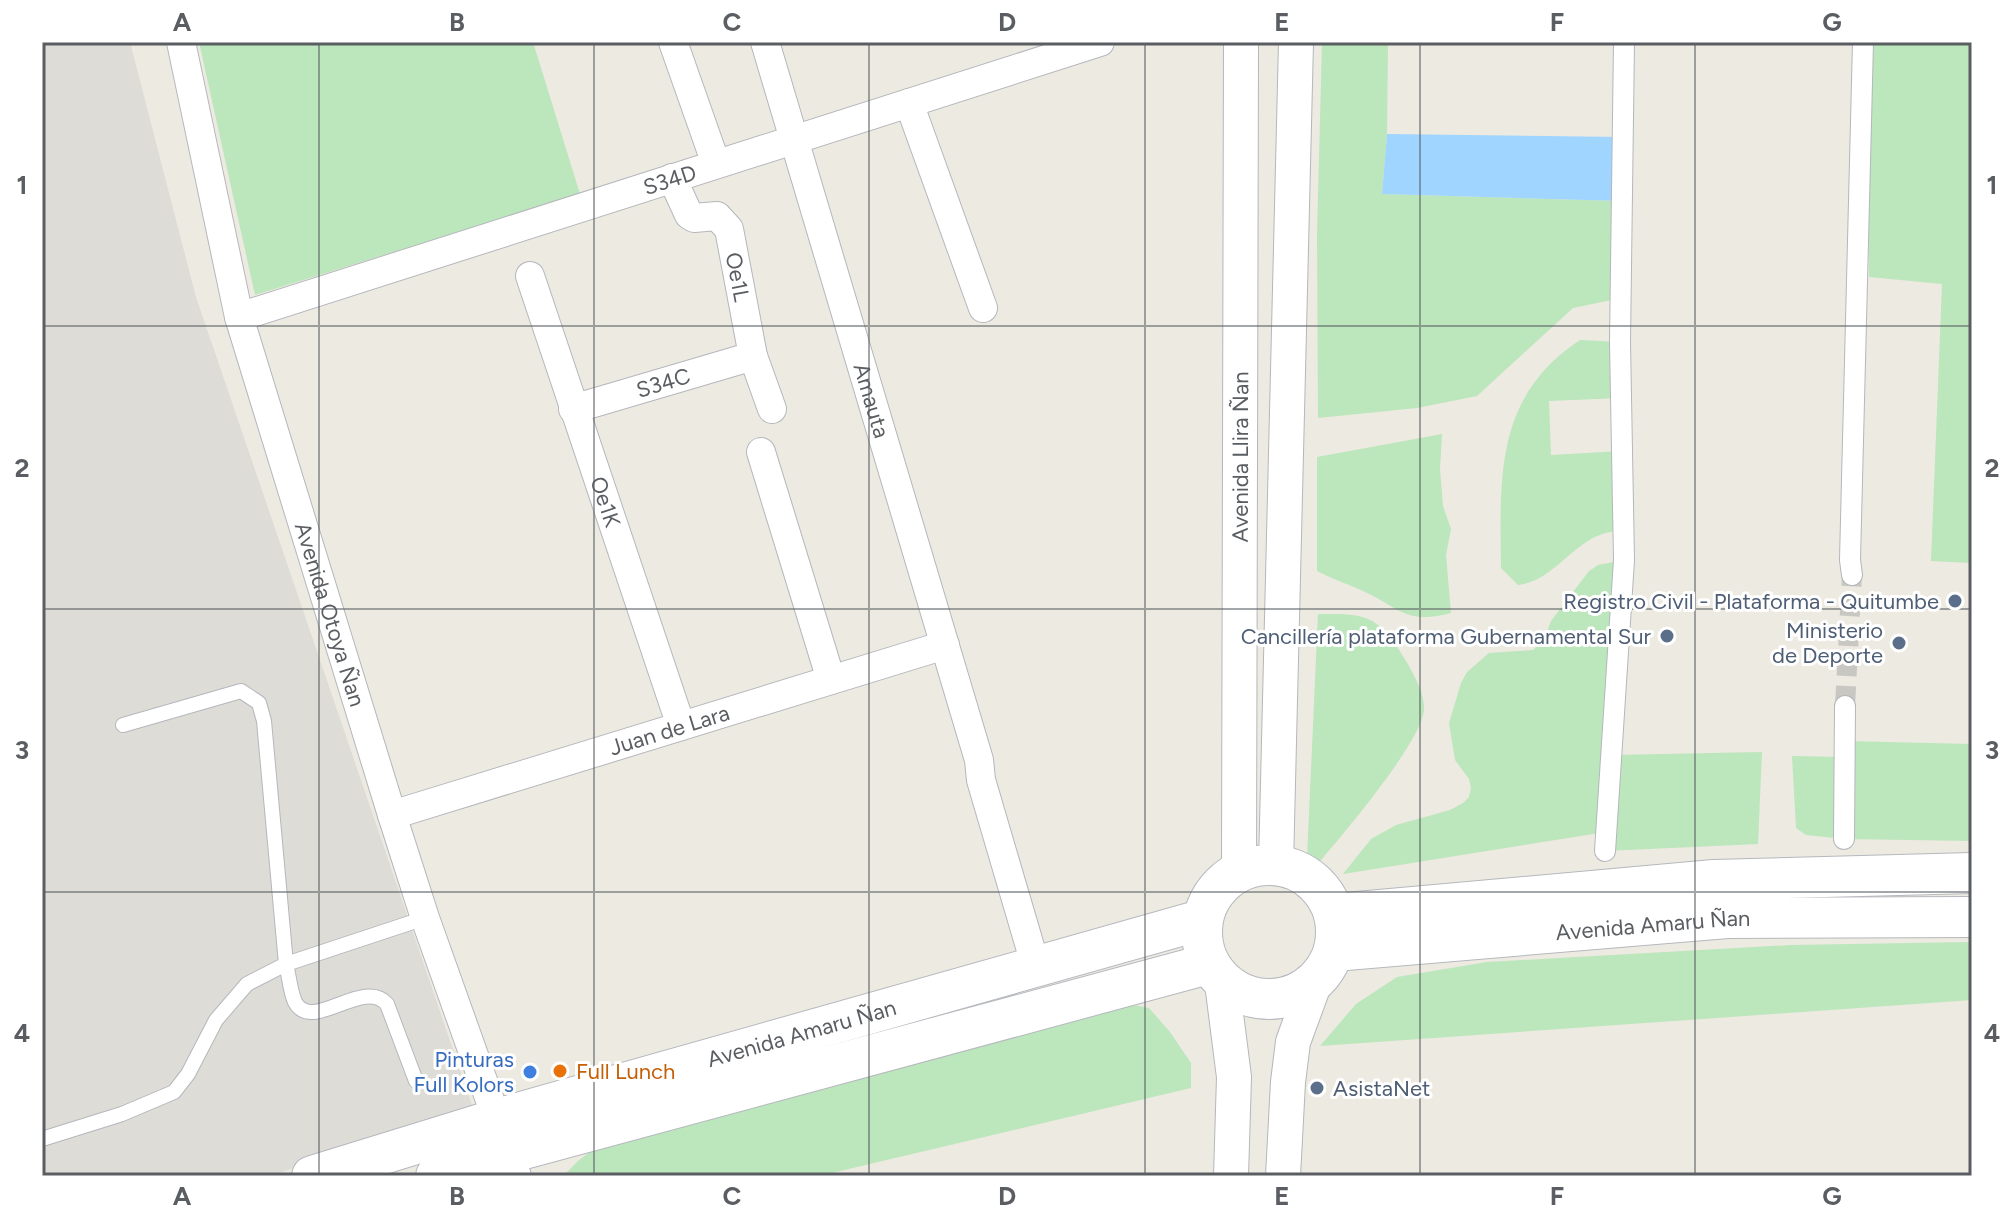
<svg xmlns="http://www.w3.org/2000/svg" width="2014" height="1218" viewBox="0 0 2014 1218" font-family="Figtree,sans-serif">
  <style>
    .industrial { fill: #dedcd6 }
    .green { fill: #bce6bc }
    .water { fill: #9fd5ff }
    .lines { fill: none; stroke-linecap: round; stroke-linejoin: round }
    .pedestrian-tunnel { stroke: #c8c7c1; stroke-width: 20; stroke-dasharray: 20 10; stroke-linecap: butt }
    .service-casing { stroke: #b4b7bc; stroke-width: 16 }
    .pedestrian-casing { stroke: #b4b7bc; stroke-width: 22 }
    .minor-casing { stroke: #b4b7bc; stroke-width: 30 }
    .tertiary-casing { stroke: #b4b7bc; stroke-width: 36 }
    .secondary-casing { stroke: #b5b8be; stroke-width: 42 }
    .service { stroke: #fff; stroke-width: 14 }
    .pedestrian { stroke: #fff; stroke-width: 20 }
    .minor { stroke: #fff; stroke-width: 28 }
    .tertiary { stroke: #fff; stroke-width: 34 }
    .secondary { stroke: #fff; stroke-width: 40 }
    .grid { fill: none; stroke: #5a5e62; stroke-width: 2; stroke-opacity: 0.55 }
    .service-dot { fill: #5c6f8a; stroke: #fff; stroke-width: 3 }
    .food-dot { fill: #e8710a; stroke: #fff; stroke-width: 3 }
    .shop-dot { fill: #3f7fe0; stroke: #fff; stroke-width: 3 }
    .labels { text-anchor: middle; stroke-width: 6; stroke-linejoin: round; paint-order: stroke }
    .street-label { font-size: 22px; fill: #5a5e62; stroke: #fff }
    .service-label { font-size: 22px; fill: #4e5e75; stroke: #fff; text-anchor: end }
    .shop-label { font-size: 22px; fill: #366cbe; stroke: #fff; text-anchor: end }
    .food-label { font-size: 22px; fill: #c56008; stroke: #fff; text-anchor: start }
    .neatline { fill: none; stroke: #5a5e62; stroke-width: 3 }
    .grid-label { font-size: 26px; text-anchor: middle; font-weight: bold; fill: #5a5e62 }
  </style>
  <rect width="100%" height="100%" fill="#edeae1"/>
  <!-- industrial -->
  <path class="industrial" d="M42 42H130L196 297 473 1108 270 1176H42Z"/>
  <!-- green -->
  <path class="green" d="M199 42H533L580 194 255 295Z
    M1322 42H1388L1387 134 1382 194 1622 201 1621 298 1573 308 1477 396 1417 408 1318 418 1317 234Z
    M1869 42H1972V563L1931 561 1942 284 1869 277Z
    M1580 340 1620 342 1621 398 1549 401 1551 455 1622 451 1624 532C1580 526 1559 581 1518 585L1501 568C1500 476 1495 396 1580 340Z
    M1442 434 1440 469 1443 506 1451 529 1446 555 1451 613C1406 625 1400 608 1363 591 1348 584 1332 579 1317 571V457Z
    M1624 560 1612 755 1762 752 1758 844 1605 851 1606 832 1343 874 1371 839 1396 825 1450 810 1463 803 1469 797 1471 788 1469 779 1455 760 1449 723 1461 683 1467 672 1489 653 1533 650 1544 640 1551 621 1589 571 1598 565Z
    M1318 614C1361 614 1377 613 1401 653 1410 667 1425 692 1424 709 1423 741 1339 839 1316 866L1307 858Z
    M1845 741 1972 744V841L1844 839 1806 835 1796 828 1792 756 1845 757Z
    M1972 942V1000L1320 1046 1356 1004 1397 977 1487 962 1791 945Z
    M1133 1005 1149 1008 1170 1032 1191 1063V1088L819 1176H563L578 1161 603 1142Z"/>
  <!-- water -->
  <path class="water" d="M1387 134 1623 137 1622 201 1382 194Z"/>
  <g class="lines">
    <!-- pedestrian-tunnel -->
    <path class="pedestrian-tunnel" d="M1845 706 1852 575"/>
    <!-- service casing -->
    <g class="service-casing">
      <path id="service" d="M123 725 241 691 259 703 264 721 286 964C289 975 290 991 295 1002 312 1034 363 977 387 1004L416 1081
        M42 1139 122 1114 174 1092 188 1074 216 1020 247 984 286 964 425 918"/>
    </g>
    <!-- pedestrian casing -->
    <g class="pedestrian-casing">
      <path id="pedestrian" d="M1852 575 1850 560 1863 42
        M1844 839 1845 706
        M1605 851 1624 560 1620 342 1624 42"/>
    </g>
    <!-- minor casing -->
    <g class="minor-casing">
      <g id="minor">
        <path id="s1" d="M181 42 239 317 392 815 425 918 517 1176"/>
        <path d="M673 42 716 164"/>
        <path id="s2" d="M765 42 979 760 981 780 1036 967"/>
        <path d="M909 103 983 308"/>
        <path id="s3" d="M672 178 689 215 694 218 717 216 729 229 753 356 772 409"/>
        <path id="s4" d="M530 276 681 726"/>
        <path id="s5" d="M239 317 1100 42"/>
        <path id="s6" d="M573 409 753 356"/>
        <path d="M761 452 831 680"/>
        <path id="s7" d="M392 815 945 645"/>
      </g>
    </g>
    <!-- tertiary casing -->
    <g class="tertiary-casing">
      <g id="tertiary">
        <path d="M1276 865 1296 42"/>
        <path id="s8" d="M1239 871 1241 42"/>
        <path d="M1222 983 1234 1077 1231 1176"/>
        <path d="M1283 1176 1288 1082 1293 1042 1315 982"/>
      </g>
    </g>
    <!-- secondary casing -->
    <g class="secondary-casing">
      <g id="secondary">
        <circle cx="1269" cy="932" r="67"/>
        <path d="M1335 914 1714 880 1972 873"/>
        <path id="s9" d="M1334 951 1727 918 1972 917"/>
        <path id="s10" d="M312 1176 497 1119 1201 920"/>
        <path d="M436 1176 509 1153 1208 964"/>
      </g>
    </g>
    <!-- service -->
    <use href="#service" class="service"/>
    <!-- pedestrian -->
    <use href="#pedestrian" class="pedestrian"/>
    <!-- minor -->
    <use href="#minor" class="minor"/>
    <!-- tertiary -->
    <use href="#tertiary" class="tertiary"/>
    <!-- secondary -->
    <use href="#secondary" class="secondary"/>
  </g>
  <!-- grid -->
  <path class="grid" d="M319 42V1176M594 42V1176M869 42V1176M1145 42V1176M1420 42V1176M1695 42V1176M42 326H1972M42 609H1972M42 892H1972"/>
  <!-- markers -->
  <g class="service-dot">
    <circle cx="1955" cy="601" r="8"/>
    <circle cx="1667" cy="636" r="8"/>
    <circle cx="1899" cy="643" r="8"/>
    <circle cx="1317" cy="1088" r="8"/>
  </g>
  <circle class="food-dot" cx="560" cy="1071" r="8"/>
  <circle class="shop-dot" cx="530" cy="1072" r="8"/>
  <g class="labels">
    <!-- street labels -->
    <g class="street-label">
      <text dy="8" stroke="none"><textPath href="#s5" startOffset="452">S34D</textPath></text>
      <text dy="8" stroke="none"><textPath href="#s3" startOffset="136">Oe1L</textPath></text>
      <text dy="8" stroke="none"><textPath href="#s6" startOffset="94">S34C</textPath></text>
      <text dy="8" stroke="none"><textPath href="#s2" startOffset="374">Amauta</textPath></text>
      <text dy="8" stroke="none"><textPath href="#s8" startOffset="414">Avenida Llira Ñan</textPath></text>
      <text dy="8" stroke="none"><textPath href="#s4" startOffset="238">Oe1K</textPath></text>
      <text dy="8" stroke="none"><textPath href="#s1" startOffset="592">Avenida Otoya Ñan</textPath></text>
      <text dy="8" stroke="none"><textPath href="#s7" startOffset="290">Juan de Lara</textPath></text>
      <text dy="8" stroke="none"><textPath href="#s9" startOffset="320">Avenida Amaru Ñan</textPath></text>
      <text dy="8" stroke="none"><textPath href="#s10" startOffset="510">Avenida Amaru Ñan</textPath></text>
    </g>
    <!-- service labels -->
    <g class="service-label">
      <text x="1939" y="609">Registro Civil - Plataforma - Quitumbe</text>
      <text x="1883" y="638">Ministerio<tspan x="1883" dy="25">de Deporte</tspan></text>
      <text x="1651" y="644">Cancillería plataforma Gubernamental Sur</text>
      <text x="1333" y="1096" text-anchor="start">AsistaNet</text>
    </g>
    <!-- shop labels -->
    <g class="shop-label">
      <text x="514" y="1067">Pinturas<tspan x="514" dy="25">Full Kolors</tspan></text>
    </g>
    <!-- food labels -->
    <g class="food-label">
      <text x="576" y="1079">Full Lunch</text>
    </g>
  </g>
  <!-- border -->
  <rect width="2014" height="1218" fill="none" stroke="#ffffff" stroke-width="88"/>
  <rect x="44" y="44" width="1926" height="1130" class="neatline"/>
  <g class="grid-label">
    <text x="182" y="31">A</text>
    <text x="457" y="31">B</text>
    <text x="732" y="31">C</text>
    <text x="1007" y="31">D</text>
    <text x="1282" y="31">E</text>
    <text x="1557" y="31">F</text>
    <text x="1832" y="31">G</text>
    <text x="22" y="194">1</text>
    <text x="1992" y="194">1</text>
    <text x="22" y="477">2</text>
    <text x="1992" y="477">2</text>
    <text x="22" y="759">3</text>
    <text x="1992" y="759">3</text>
    <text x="22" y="1042">4</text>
    <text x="1992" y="1042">4</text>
    <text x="182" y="1205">A</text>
    <text x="457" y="1205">B</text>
    <text x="732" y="1205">C</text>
    <text x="1007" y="1205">D</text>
    <text x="1282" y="1205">E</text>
    <text x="1557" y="1205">F</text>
    <text x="1832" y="1205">G</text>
  </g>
</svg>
